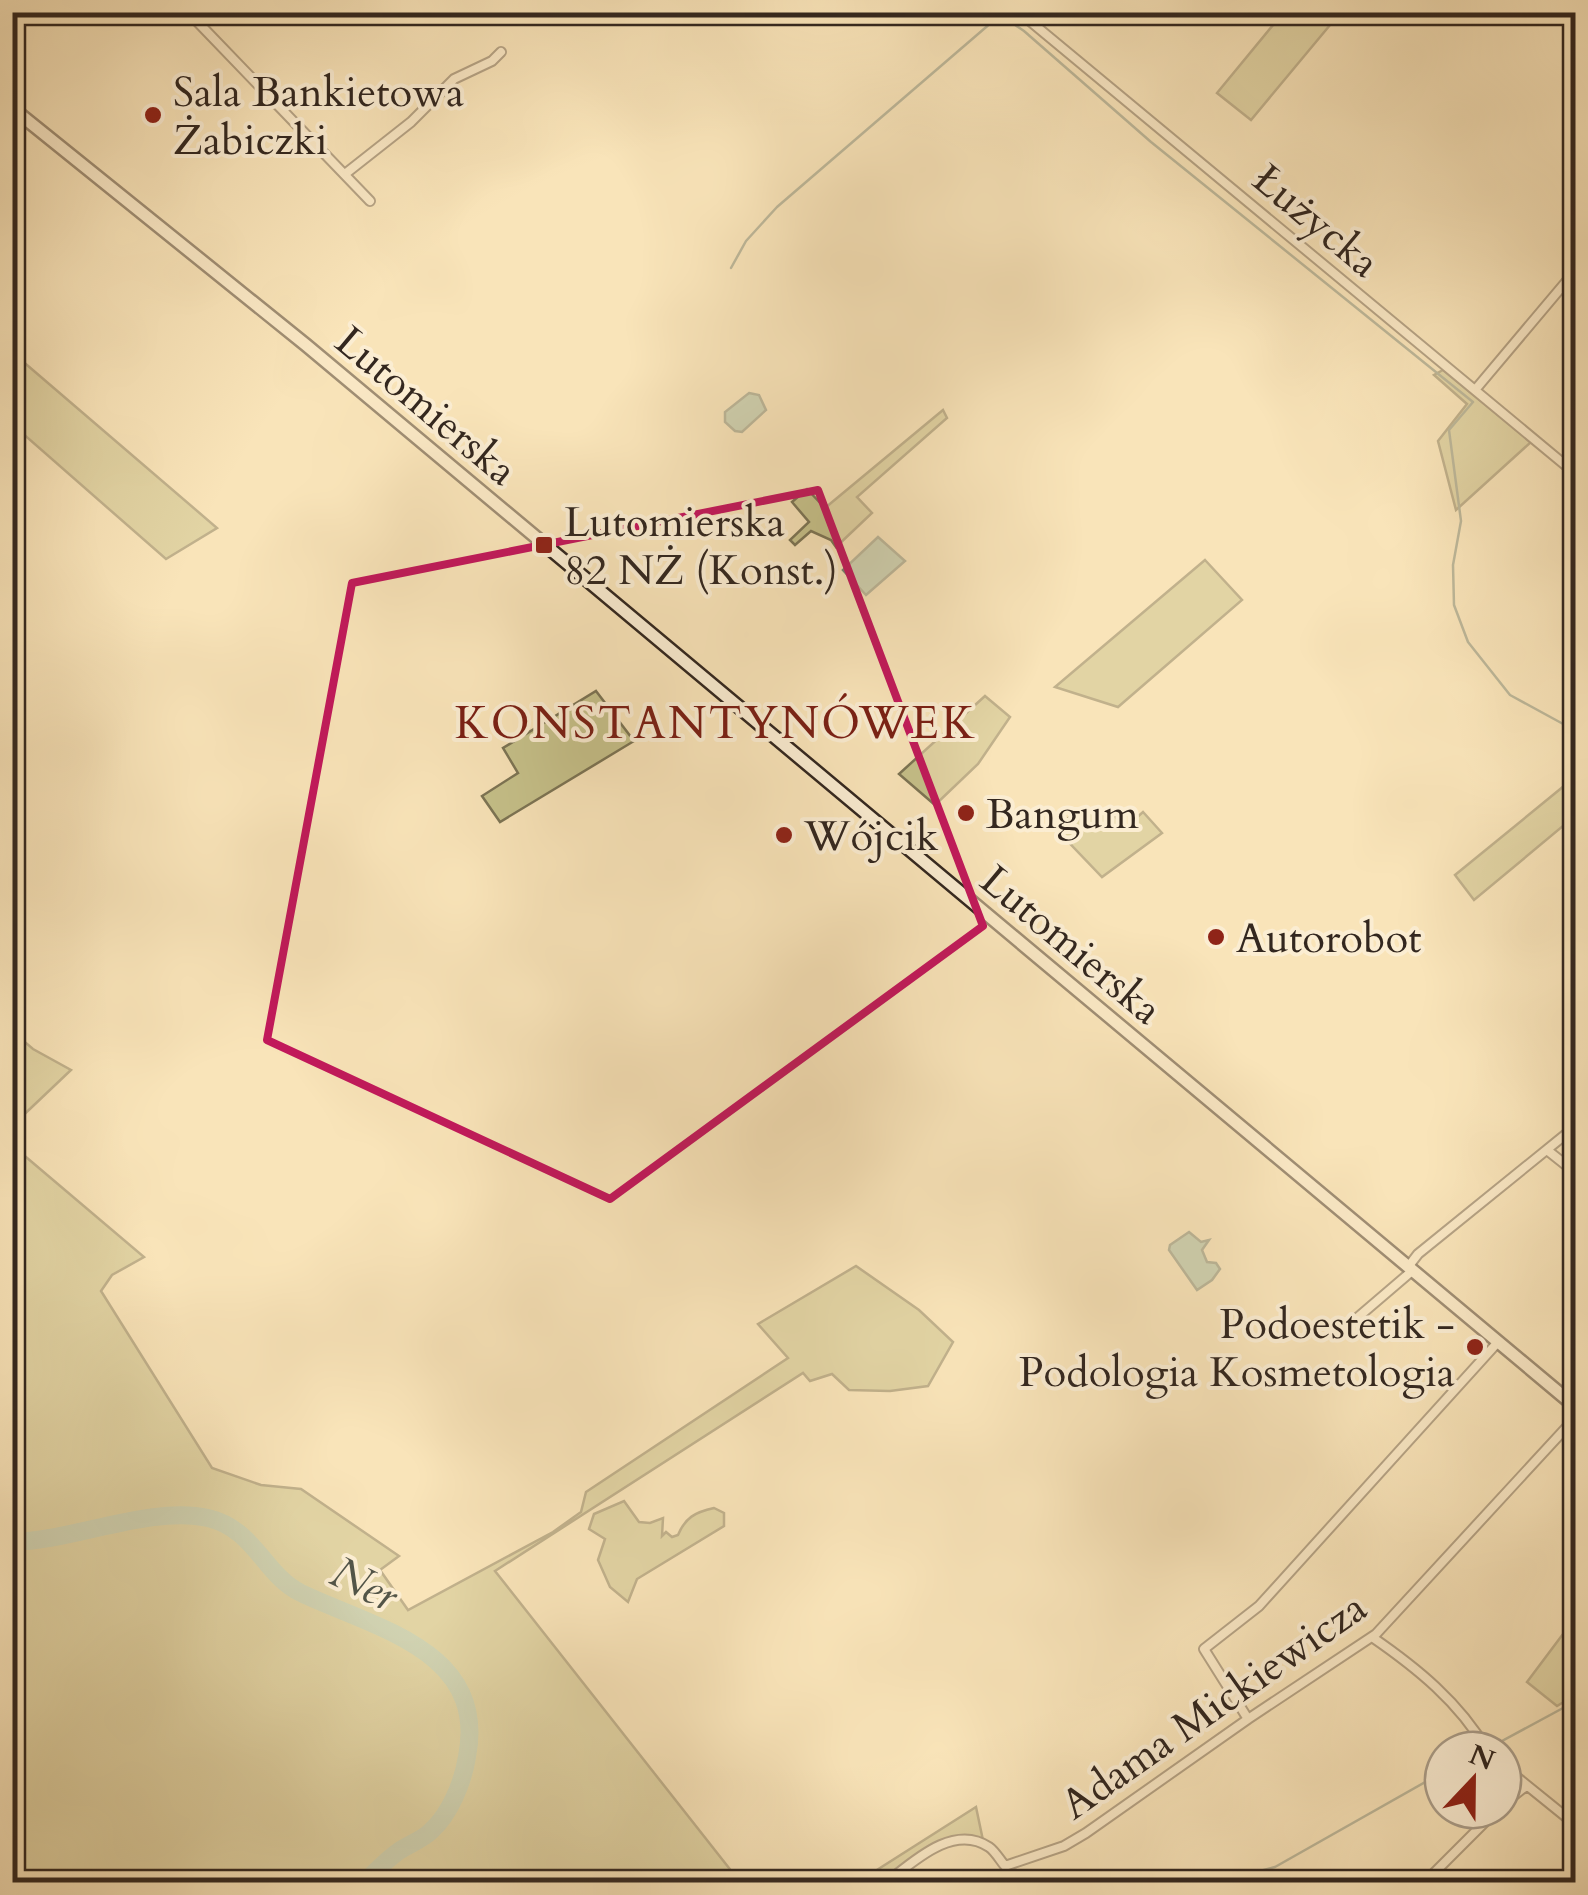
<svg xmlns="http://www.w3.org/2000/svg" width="1588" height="1895" viewBox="0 0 1588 1895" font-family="Cardo,serif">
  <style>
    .green { fill: #c6c18a; stroke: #7c7454; stroke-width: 2.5 }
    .water { fill: #9fbfa9; stroke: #748272; stroke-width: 2.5 }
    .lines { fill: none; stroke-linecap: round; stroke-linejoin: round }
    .stream { stroke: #748272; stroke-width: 2.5 }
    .river { stroke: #9fbfa9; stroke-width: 18 }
    .street-casing { stroke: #645646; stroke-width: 12 }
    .secondary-casing { stroke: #33271f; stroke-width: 16 }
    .street { stroke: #fbedd2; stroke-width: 8 }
    .secondary { stroke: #fbedd2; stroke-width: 11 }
    .marked { fill: none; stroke: #c2185b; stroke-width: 8; stroke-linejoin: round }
    .poi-dot { fill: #8f2418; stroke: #fbedd2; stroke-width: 4 }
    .labels { text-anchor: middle; stroke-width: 8; stroke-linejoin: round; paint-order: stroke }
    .poi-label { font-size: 42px; fill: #33271f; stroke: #fbedd2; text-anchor: start }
    .street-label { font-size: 42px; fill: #33271f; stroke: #fbedd2 }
    .neighbourhood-label { font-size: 45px; letter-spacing: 2.5px; fill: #7a1f14; stroke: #fbedd2 }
    .water-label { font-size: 45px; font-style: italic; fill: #535548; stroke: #fbedd2 }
  </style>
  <rect width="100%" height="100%" fill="#f9e4b9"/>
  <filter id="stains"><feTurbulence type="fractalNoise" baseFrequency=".002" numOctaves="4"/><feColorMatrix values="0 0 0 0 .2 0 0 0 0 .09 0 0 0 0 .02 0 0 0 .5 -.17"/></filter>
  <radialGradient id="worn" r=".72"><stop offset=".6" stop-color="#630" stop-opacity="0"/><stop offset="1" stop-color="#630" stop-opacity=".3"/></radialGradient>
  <!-- green -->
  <path class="green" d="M1283 13H1340L1251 120 1217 93Z
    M13 353 217 528 166 559 13 425Z
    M1443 370 1531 442 1456 510 1438 441 1467 404 1434 375Z
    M943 410 947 418 857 497 872 513 836 547 831 540 811 531 795 545 790 540 809 522 792 502 807 489 825 508Z
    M1205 560 1242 600 1118 707 1055 687Z
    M596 691 634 741 500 822 482 796 518 773 503 748Z
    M985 696 1010 717 978 764 935 805 899 774Z
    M1575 777V816L1474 900 1455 875Z
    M1076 811H1109L1126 827 1143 812 1162 833 1102 877 1056 829Z
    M13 1032 33 1049 71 1070 13 1125Z
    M13 1146 144 1257 112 1275 101 1291 212 1468 261 1485 301 1489 399 1556 380 1570 408 1610 553 1532 581 1512 586 1492 788 1358 758 1324 856 1266 919 1310 953 1342 928 1386 890 1391 849 1390 832 1374 810 1381 803 1373 495 1571 740 1882H13Z
    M624 1501 639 1522 650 1523 663 1518 662 1536 666 1532 672 1537 678 1535C685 1518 695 1512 714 1508L724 1513V1526L637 1579 628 1602 610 1587 598 1560 605 1539 589 1529 594 1514Z
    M1575 1618V1695L1557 1706 1527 1682Z
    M976 1807 984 1845C929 1833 930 1859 890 1880 881 1885 867 1882 858 1882Z"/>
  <!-- water -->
  <path class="water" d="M749 393 759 395 766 410 742 432 735 431 725 422V412Z
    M878 537 905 561 866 595 843 570Z
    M1189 1232 1201 1242 1209 1240 1202 1250 1207 1262 1216 1263 1220 1269 1212 1280 1197 1290 1169 1250 1170 1245Z"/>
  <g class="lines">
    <!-- stream -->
    <path class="stream" d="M731 268 746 241 777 207 992 22 1005 18 1024 31 1151 142 1473 402 1449 430 1461 521 1453 565 1454 605 1468 642 1510 695 1576 731
      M1489 1748 1576 1701
      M1218 1882 1275 1867 1443 1772"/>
    <!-- river -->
    <path class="river" d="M12 1542C73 1541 151 1505 208 1518 255 1529 264 1575 301 1593 374 1628 488 1650 467 1757 463 1782 450 1814 431 1831 422 1840 409 1844 399 1851 386 1860 376 1871 365 1882"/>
    <!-- street casing -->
    <g class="street-casing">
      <path id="street" d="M188 12 370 201
        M1019 12 1576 474
        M345 174 411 122 454 79 492 61 501 52
        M1475 390 1576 270
        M1547 1150 1576 1173
        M1408 1267 1418 1254 1576 1126
        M1357 1318 1412 1271
        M1372 1637C1417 1668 1459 1702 1487 1750
        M1248 1719 1204 1649 1259 1606 1498 1342
        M1503 1766 1576 1825
        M1503 1804 1526 1786
        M887 1882C913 1862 953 1823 989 1847 995 1851 1000 1860 1005 1866L1064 1846 1086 1833 1248 1719 1376 1634 1576 1417
        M1425 1882 1497 1810"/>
    </g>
    <!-- secondary casing -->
    <g class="secondary-casing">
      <path id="secondary" d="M12 22 25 12
        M12 108 306 345 1576 1407"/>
    </g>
    <!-- street -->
    <use href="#street" class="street"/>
    <!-- secondary -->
    <use href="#secondary" class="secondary"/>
  </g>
  <!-- marked area -->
  <path d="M0 0H1588V1895H0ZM818 490 983 926 610 1199 267 1040 352 583Z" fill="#f9e4b9" fill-opacity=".55" fill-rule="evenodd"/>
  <path class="marked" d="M818 490 983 926 610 1199 267 1040 352 583Z"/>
  <!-- markers -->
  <g class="poi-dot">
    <circle cx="153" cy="115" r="10"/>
    <rect x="534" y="535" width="20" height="20" rx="5"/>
    <circle cx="966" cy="813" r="10"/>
    <circle cx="784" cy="835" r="10"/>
    <circle cx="1216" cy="937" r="10"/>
    <circle cx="1475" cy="1347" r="10"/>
  </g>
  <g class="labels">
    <!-- poi labels -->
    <g class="poi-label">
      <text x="173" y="106">Sala Bankietowa<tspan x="173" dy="48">Żabiczki</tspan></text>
      <text x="564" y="536">Lutomierska<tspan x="564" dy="48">82 NŻ (Konst.)</tspan></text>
      <text x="986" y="828">Bangum</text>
      <text x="804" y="850">Wójcik</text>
      <text x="1236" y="952">Autorobot</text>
      <text x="1455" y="1338" text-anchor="end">Podoestetik -<tspan x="1455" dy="48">Podologia Kosmetologia</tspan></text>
    </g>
    <!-- street labels -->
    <g class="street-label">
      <text transform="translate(1317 220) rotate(40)" y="15">Łużycka</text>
      <text transform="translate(427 405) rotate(40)" y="15">Lutomierska</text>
      <text transform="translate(1072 944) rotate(40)" y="15">Lutomierska</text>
      <text transform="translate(1213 1705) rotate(-35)" y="15">Adama Mickiewicza</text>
    </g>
    <!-- neighbourhood labels -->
    <g class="neighbourhood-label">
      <text x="716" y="738">KONSTANTYNÓWEK</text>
    </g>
    <!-- water labels -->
    <g class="water-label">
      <text transform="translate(365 1583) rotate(26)" y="16">Ner</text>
    </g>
  </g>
  <!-- margin -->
  <rect width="1588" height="1895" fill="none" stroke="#f9e4b9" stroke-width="50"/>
  <rect x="15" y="15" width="1558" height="1865" fill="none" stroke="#33271f" stroke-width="5"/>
  <rect x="25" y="25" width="1538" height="1845" fill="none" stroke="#33271f" stroke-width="2.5"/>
  <!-- north arrow -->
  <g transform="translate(1473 1780) rotate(22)"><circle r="48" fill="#fbedd2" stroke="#ab9e8a" stroke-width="2.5"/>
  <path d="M0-8L18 38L0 25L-18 38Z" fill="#8f2418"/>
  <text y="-15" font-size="28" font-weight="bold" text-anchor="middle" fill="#33271f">N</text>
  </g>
  <rect width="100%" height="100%" filter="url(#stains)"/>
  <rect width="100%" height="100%" fill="url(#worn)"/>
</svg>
